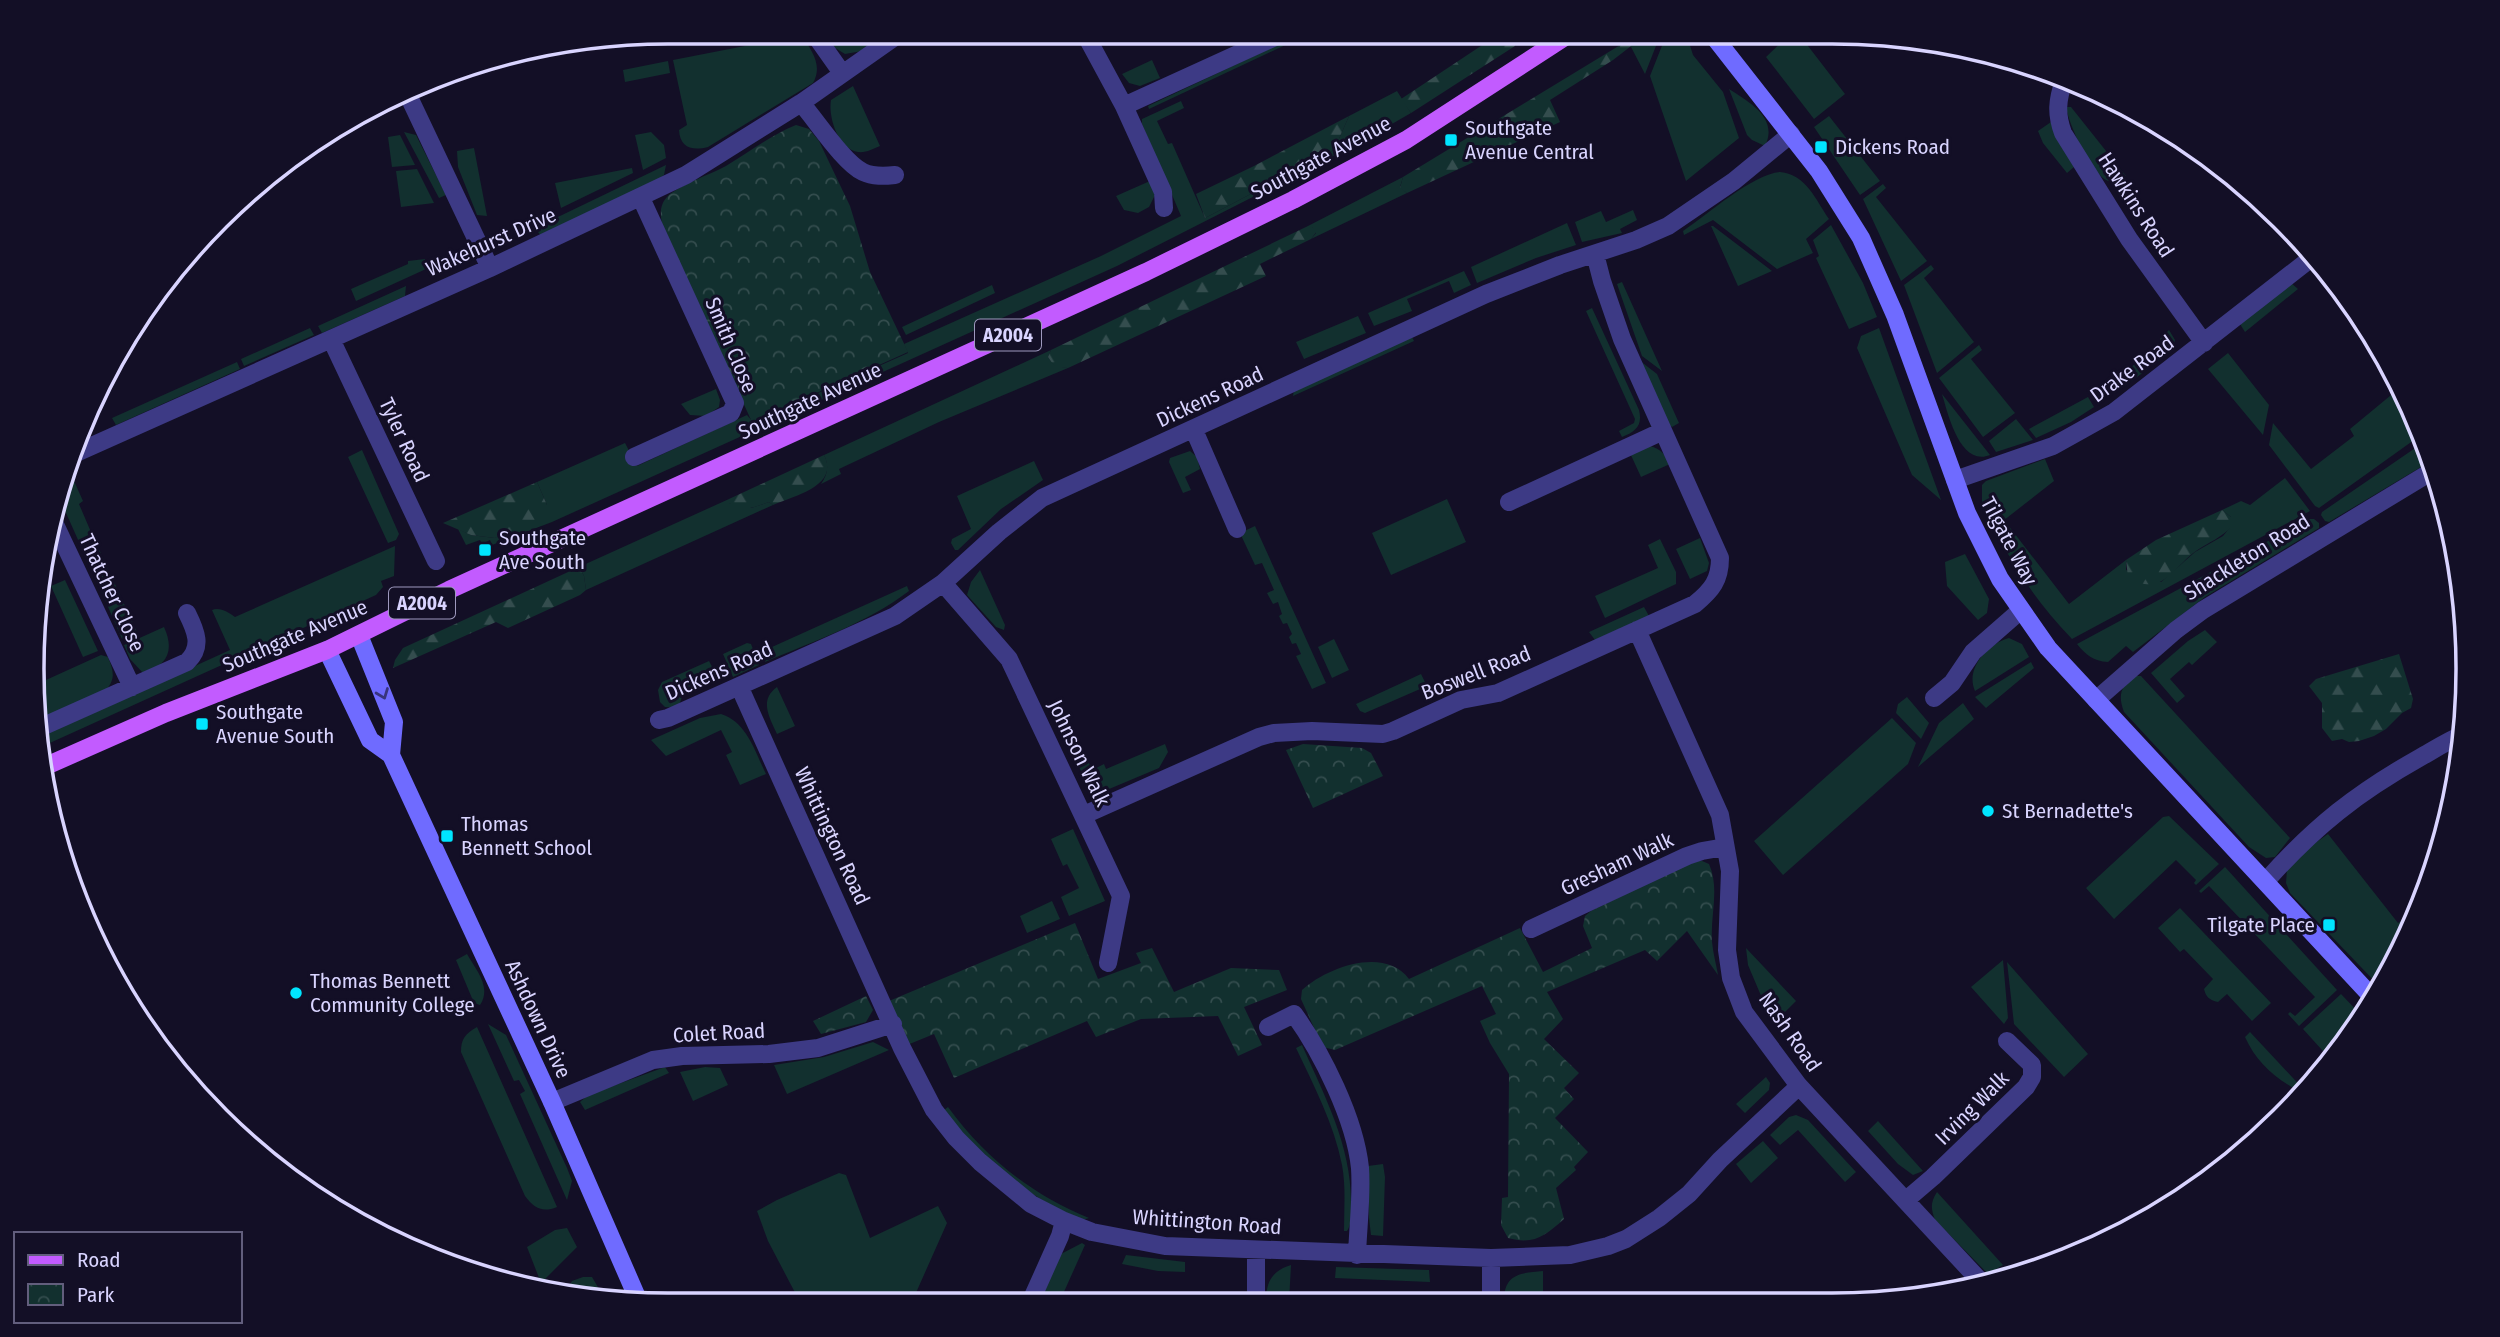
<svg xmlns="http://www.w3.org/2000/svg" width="2500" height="1337" viewBox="0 0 2500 1337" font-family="'Fira Sans Condensed',sans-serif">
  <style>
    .green { fill: #12302f }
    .forest { fill: url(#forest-firs) }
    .park { fill: url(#park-crowns) }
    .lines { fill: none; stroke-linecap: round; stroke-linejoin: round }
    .street { stroke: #3d3a85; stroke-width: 18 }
    .secondary { stroke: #6f6bff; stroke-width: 18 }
    .primary { stroke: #c25bff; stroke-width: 18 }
    .oneway { stroke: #38347d }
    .poi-dot { fill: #00e5ff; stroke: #130f26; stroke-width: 2.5 }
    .labels { text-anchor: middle; stroke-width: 6; stroke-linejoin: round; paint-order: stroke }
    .shield { fill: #130f26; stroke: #9e99be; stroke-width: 2 }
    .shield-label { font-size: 19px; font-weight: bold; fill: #d9d4ff }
    .poi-label { font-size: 21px; fill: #d9d4ff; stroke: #130f26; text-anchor: start }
    .street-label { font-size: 21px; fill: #d9d4ff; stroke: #130f26 }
    .rim { fill: none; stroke: #d9d4ff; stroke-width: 3.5 }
  </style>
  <defs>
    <pattern id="forest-firs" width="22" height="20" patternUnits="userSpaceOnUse" patternTransform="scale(1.75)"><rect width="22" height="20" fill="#12302f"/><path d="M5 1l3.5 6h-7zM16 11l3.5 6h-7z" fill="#344d4e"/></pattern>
    <pattern id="park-crowns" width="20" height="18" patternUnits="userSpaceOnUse" patternTransform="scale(1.75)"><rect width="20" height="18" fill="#12302f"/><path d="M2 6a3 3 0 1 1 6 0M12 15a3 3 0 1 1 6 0" fill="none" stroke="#344d4e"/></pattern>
  </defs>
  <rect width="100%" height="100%" fill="#130f26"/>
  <!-- green -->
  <path class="green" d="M822 32 842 36 853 32H884L886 34 862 51 845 54 832 46Z
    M1305 32H1313L1149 109 1148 106Z
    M1648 33H1661L1645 74 1630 45Z
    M1667 33H1686L1693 55 1723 92 1739 138 1686 181 1650 76Z
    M1791 33H1798L1845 94 1814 119 1766 57Z
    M802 35C812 52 823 65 813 83L708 147C692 151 680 148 679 130L687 125 673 60Z
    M1152 60 1160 78 1140 86 1129 83 1122 74Z
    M668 61 670 73 625 82 623 70Z
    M853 86 880 146C873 149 866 153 858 152 838 149 828 117 831 100Z
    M1729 89C1749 102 1779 118 1765 146L1752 140 1747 135Z
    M1397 91 1411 113 1359 143 1117 266 552 522 492 545 490 540 482 544 480 540 466 545 458 529 471 535 495 538 547 505 537 482 625 443 637 466 747 415 753 422 908 353 904 344 1101 256 1181 216 1142 124V119L1181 101 1184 108 1157 121 1168 144 1172 143 1205 218 1334 150 1349 116Z
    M2066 107H2071L2126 176C2120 181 2113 184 2106 180 2090 171 2069 125 2066 107Z
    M1829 116 1880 181 1860 195 1814 127Z
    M2051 122 2056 136 2074 167 2067 173 2043 143 2038 131Z
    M404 132 416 135 446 195 439 198Z
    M651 132 664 145 666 158 643 170 635 135Z
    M400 135 415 165 392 167 388 137Z
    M474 148 487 216 477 215 458 167 457 151Z
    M666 165 664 175 657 180 541 236 535 228Z
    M632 168 633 173 561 208 555 183Z
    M417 169 434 203 401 207 396 171Z
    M1780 172C1807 175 1815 199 1829 219L1806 239 1813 253 1777 269 1713 220 1684 235 1683 231C1708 214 1753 174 1780 172Z
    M1403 177 1400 187 1407 193 1311 239 1316 233 1312 227H1306Z
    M1150 181 1155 195 1149 207 1138 213 1124 210 1116 196Z
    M1883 184 1886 188 1876 197 1927 261 1901 281 1863 199Z
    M1633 210 1637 220 1620 229 1622 233 1582 242 1575 222 1601 211 1606 222Z
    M1567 223 1576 245 1536 258 1477 283 1471 267Z
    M1831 225 1863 283 1877 317 1849 329 1816 258 1819 256 1813 240Z
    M1711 226H1713L1772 271 1738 286Z
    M425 259 426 269 356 301 351 289 408 264V261Z
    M1931 265 1934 269 1924 278 1974 342 1937 373 1904 285Z
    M1464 271 1471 285 1454 293 1449 281 1407 299 1412 311 1374 326 1368 313Z
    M1622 282 1662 371 1642 356 1617 284Z
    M2290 282 2298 289 2245 332 2240 324Z
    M992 285 995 293 906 335 902 327Z
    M406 286 405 296 322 333 318 326Z
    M1592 308 1639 410C1643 426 1635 432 1622 437L1619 431 1634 423 1635 419 1586 311Z
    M1358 316 1366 333 1304 359 1296 342Z
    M310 328 314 335 244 366 241 359Z
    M1879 328 1941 500 1912 475 1857 348 1861 336Z
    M2169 330 2175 340 2173 350 2121 389 2113 381 2162 343 2160 339Z
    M1412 337 1414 341 1293 396 1294 390Z
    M1979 345 1982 350 1971 359 2015 413 1983 437 1939 378Z
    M1051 350 1048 357 1055 366 1068 368 939 422 839 469 841 474 821 484C828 474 829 466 824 455Z
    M2228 353 2269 405 2263 435 2208 369Z
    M1639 360 1657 374 1679 423 1672 427 1669 425Z
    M237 362 240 369 116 425 112 418Z
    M2402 386 2421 435 2319 508 2315 506 2269 445 2273 423 2311 469 2354 436 2350 429Z
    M716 389 720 400 719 407 706 416 690 415 681 404Z
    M1942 394 1990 455C1960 467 1948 414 1942 394Z
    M2088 397 2094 407 2071 422 2036 438 2029 429Z
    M2016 419 2033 440 1996 452 1989 441Z
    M2424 442 2431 461 2329 522 2325 521 2321 515 2322 512Z
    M1650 446C1661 449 1665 454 1670 464L1641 477 1630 453Z
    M362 450 399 534 396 540 388 543 348 457Z
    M1190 451 1197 457 1200 469 1185 477 1191 490 1183 493 1169 462 1170 458Z
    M2045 459 2054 481 1994 528 1982 502V485L1986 481Z
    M1034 461 1043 480 1001 509 958 550H955L951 543 952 539 971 529 957 496Z
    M70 472 83 501 79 504 94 539 83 543 79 542 58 495 67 474Z
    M2285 478 2310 511 2072 639C2041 607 2018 574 1997 534L2008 525 2069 604 2126 560V570L2161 582 2195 552 2223 536 2231 526V517L2222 510 2241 501 2250 505Z
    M729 499V503L751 508 769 502 773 505 586 590 584 576 579 567Z
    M1447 499 1466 542 1391 575 1372 533Z
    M2309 519H2314L2319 523V528L2205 597 2133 652 2126 646 2108 662C2093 661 2086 655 2077 644Z
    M1255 526 1326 683 1312 689 1296 656 1301 654 1296 643 1292 644 1289 637 1292 634 1287 623 1283 624 1279 616 1282 614 1278 602 1273 604 1267 593 1274 590 1262 563 1255 565 1240 533Z
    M1700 538 1709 563 1707 571 1690 579 1676 549Z
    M1660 539 1676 572V584L1605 618 1595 596 1658 568 1648 545Z
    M395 546 394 576 381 581 383 587 376 595 41 747 39 737 230 650 212 610C220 607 228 612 235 617Z
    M98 547 137 632 122 639 85 554Z
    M1965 554 1989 599 1987 613 1978 620 1947 586 1945 562Z
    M980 570 1005 625 1004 630 996 627 967 595 971 582Z
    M65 580 98 651 83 657 51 586Z
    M907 586 909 591C867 623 814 641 765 662L761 652Z
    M1644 607 1649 616 1595 640 1589 632Z
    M164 627C175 651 167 666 143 673L130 659 124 645Z
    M2205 630 2217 642 2192 665 2189 662 2170 679 2185 696 2177 703 2151 673 2188 641Z
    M2009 638 2022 644 2029 657 1975 691C1965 669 1987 644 2009 638Z
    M1334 639 1349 670 1332 678 1318 647Z
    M747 643 751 644 759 665 733 677 723 654Z
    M101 655 108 657C114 672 116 680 104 692L36 725 33 711 35 685Z
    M709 661 719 680 682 697 678 708 665 707 660 702 658 690 662 682Z
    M2031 662 2034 668 1986 708 1975 697Z
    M1421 674 1427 686 1365 713 1360 711 1356 704Z
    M2134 676H2141L2290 838 2275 857 2266 858 2249 847 2124 712C2118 696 2120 687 2134 676Z
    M777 687 795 726 777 734C769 717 759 700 777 687Z
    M1907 697 1929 723 1921 739 1896 713 1898 704Z
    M1963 703 1974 719 1918 767 1939 723Z
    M721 714C747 722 755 752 766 774L740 785 726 755 732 752 721 730 666 756 651 740 700 718Z
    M1892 718 1916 743 1908 764 1783 875 1754 841Z
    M1165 744 1168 752 1159 768 1102 792 1088 785 1079 767 1089 763 1092 770 1104 764 1106 769Z
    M2169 816 2219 864 2196 885 2194 883 2196 880 2176 860 2114 919 2086 888 2163 817Z
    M1073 829 1105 901 1069 916 1061 897 1079 888 1067 864 1063 866 1051 839Z
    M2328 834 2398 923 2419 909 2382 989 2290 893 2286 883 2287 869 2308 848Z
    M2225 867 2337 990 2299 1026 2288 1014 2290 1012 2295 1016 2315 997 2209 886 2201 893 2199 891Z
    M1052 901 1060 919 1027 933 1020 916Z
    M2180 908 2271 1003 2252 1021 2227 994 2218 1002C2209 1000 2206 997 2204 989L2213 979 2184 949 2180 952 2158 928Z
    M1746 948 1796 1001 1773 1024 1748 965Z
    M467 954C476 970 492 987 480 1005L474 1003 456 960Z
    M2003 960 2008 1018 2004 1024 1971 987Z
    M2007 962 2088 1054 2064 1077 2014 1024Z
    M2341 994 2362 1016 2331 1060 2303 1029Z
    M488 1024 506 1035 567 1168 572 1181 567 1200 520 1094 525 1091 519 1080 514 1081Z
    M477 1027 557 1207C542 1213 534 1208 525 1196L461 1052C461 1039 465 1034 477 1027Z
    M2250 1032 2306 1092 2305 1094C2278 1081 2257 1064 2245 1037Z
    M873 1042 889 1050 787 1094 774 1065 824 1057Z
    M1302 1045C1325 1097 1352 1147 1351 1205 1351 1214 1352 1223 1347 1231H1344C1344 1209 1346 1187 1342 1165 1334 1124 1314 1086 1296 1048Z
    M665 1067 669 1073 585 1110 580 1102 588 1095Z
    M705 1067 720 1068 728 1085 693 1101 680 1072Z
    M1766 1077 1770 1083 1769 1090 1745 1113 1736 1104Z
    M948 1107C985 1158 1031 1194 1089 1218L1082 1220C1026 1197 981 1158 944 1110Z
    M1796 1115 1808 1120 1856 1172 1845 1182 1798 1130 1780 1145 1770 1135 1789 1117Z
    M1878 1121 1923 1171 1913 1175 1898 1164 1868 1131Z
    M1763 1141 1778 1158 1751 1183 1736 1164Z
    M1383 1164 1385 1177 1383 1236 1371 1235 1369 1218 1368 1166Z
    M839 1173 846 1175 870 1238 938 1206 947 1223 915 1295 927 1303 801 1304 768 1241 757 1211 777 1200Z
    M1937 1192 2003 1265 1988 1274 1935 1220C1931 1209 1930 1203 1937 1192Z
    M567 1228 577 1247 541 1283 527 1247 555 1230Z
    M1082 1243 1085 1245 1059 1303H1039L1061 1254Z
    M1126 1255 1185 1262V1272L1158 1271 1122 1264Z
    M1291 1265 1289 1302H1266C1266 1283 1271 1271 1291 1265Z
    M1336 1267 1429 1270 1430 1282 1335 1278Z
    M1543 1271V1301H1504C1504 1274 1520 1273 1543 1271Z
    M583 1277H592L606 1301 564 1294 572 1281Z"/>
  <!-- forest -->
  <path class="forest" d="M1502 32H1519L1513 37 1515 46 1411 113 1401 99Z
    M1640 33H1648L1613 60 1550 100 1560 122 1407 193 1400 188 1403 177Z
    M1349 116 1334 150 1205 218 1196 194 1254 166Z
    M1306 227H1312L1317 231 1311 239 1260 264 1266 276 1068 368 1055 367 1048 357 1051 350Z
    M824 455C840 486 794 496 773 505L769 502C752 508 745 512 729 503V499Z
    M537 482 547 505 546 516 495 538 471 535 443 523Z
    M2222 510 2231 517 2232 526C2221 538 2209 542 2196 551 2171 569 2162 598 2128 577L2126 560 2156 540Z
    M579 567 584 576 586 590 580 595 508 628 496 622 393 668 395 660 403 648Z
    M2399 654 2413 699 2411 708 2402 713 2386 729 2374 736 2359 741 2349 742 2342 739 2332 741 2322 728V703L2309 686 2316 679Z"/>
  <!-- park -->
  <path class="park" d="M796 125 809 129 819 141 850 206 870 272 908 352 752 422 663 227C660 215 659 205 668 196 678 186 711 174 726 166 749 152 771 135 796 125Z
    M1303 744 1362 748 1371 753 1383 776 1313 808 1286 750Z
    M1693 861H1702L1709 864C1720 889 1710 915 1712 942 1713 953 1716 964 1718 975L1687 931 1657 961 1645 950 1547 992 1563 1019 1544 1039 1579 1073 1564 1088 1574 1099 1555 1118 1588 1152 1574 1167 1576 1170 1556 1188 1564 1219C1545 1236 1534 1245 1508 1238L1501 1225 1502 1198 1508 1197 1509 1074 1490 1043 1480 1021 1496 1014 1482 986 1335 1050 1323 1047 1320 1041 1301 999 1302 990C1327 967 1385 946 1409 979L1520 928 1543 972 1592 948 1583 926 1585 916 1591 911Z
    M1075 923 1098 979 1141 963 1136 953 1152 948 1174 992 1231 968 1279 970 1287 990 1244 1007 1262 1045 1238 1056 1218 1016 1141 1019 1096 1037 1087 1021 954 1078 934 1034 907 1045 889 1001Z
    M866 996 873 1010 866 1022 821 1034 813 1021Z"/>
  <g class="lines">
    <!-- street -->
    <path class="street" d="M813 32 842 73
      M1084 32 1124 106 1286 32
      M2064 81C2057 100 2056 114 2063 133L2129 239 2204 343
      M408 95 490 268
      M801 103C817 121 843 162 863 172 873 177 885 176 895 175
      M1124 106 1163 192 1164 208
      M331 339 436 561
      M1194 430 1237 529
      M76 453 490 268 686 175 801 103 902 32
      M634 457 731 413 735 403 641 198
      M1955 480 2053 446 2114 412 2314 256
      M1509 502 1663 431
      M52 518 132 687
      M943 583 1009 659 1121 896 1108 963
      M1637 630 1720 815 1730 871 1727 950 1731 978 1744 1012 1799 1086 1983 1284
      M740 688 902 1048 934 1110 956 1138 980 1162 1031 1204 1064 1221 1092 1232 1165 1246 1491 1258 1570 1255 1608 1246 1626 1239 1659 1218 1689 1194 1720 1160 1799 1086
      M1934 698 1952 683 1973 652 2021 610
      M2096 700 2176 630 2203 610 2434 470
      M659 720 668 718 895 616 943 583 999 532 1042 498 1486 294 1560 265 1636 240 1668 226 1734 181 1791 134
      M37 729 187 662C203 647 196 631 187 613
      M1084 815 1259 737 1274 733 1312 731 1383 734 1393 731 1461 700 1498 693 1695 604C1712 590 1720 580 1720 558L1622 339 1602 281 1595 254
      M2266 881C2315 826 2357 793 2421 757 2435 749 2449 740 2464 734
      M1531 929 1687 856 1702 851 1725 847
      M1268 1027 1294 1014C1322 1053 1355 1119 1360 1168 1362 1196 1358 1226 1357 1255
      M552 1102 653 1060 682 1056 769 1054 818 1048 893 1024
      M1906 1200 1933 1177 2026 1087 2032 1077V1065L2007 1041
      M1256 1250V1302
      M1491 1301V1258
      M1030 1303 1060 1236 1064 1221"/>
    <!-- secondary -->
    <path class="secondary" d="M1711 33 1819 171 1861 238 1895 315 1967 513 2000 579 2048 648 2374 999
      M359 635 394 722 391 755 552 1102 640 1304
      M327 650 370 740 391 755"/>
    <!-- primary -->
    <path class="primary" d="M46 766 166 713 327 650 449 590 1146 272 1293 200 1406 140 1571 33"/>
  </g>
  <!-- one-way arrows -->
  <defs><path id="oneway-chevron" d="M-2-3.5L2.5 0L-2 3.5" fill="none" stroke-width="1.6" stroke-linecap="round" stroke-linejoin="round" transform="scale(1.75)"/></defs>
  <use class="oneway" href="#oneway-chevron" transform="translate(383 694) rotate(69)"/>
  <!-- markers -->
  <g class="poi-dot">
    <rect x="1444" y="133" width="14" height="14" rx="3.5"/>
    <rect x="1814" y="140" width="14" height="14" rx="3.5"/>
    <rect x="478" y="543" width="14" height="14" rx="3.5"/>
    <rect x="195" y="717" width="14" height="14" rx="3.5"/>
    <circle cx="1988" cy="811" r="7"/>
    <rect x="440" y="829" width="14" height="14" rx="3.5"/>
    <rect x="2322" y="918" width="14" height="14" rx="3.5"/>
    <circle cx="296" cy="993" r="7"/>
  </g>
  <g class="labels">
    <!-- shield labels -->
    <g class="shield">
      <rect x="975" y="319.5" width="66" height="31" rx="5"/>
      <rect x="389" y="587.5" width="66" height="31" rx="5"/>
    </g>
    <g class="shield-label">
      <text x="1008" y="342">A2004</text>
      <text x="422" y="610">A2004</text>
    </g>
    <!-- poi labels -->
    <g class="poi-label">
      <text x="1465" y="135">Southgate<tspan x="1465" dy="24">Avenue Central</tspan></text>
      <text x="1835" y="154">Dickens Road</text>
      <text x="499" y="545">Southgate<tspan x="499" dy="24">Ave South</tspan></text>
      <text x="216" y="719">Southgate<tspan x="216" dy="24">Avenue South</tspan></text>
      <text x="2002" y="818">St Bernadette's</text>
      <text x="461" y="831">Thomas<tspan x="461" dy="24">Bennett School</tspan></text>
      <text x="2315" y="932" text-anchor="end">Tilgate Place</text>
      <text x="310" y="988">Thomas Bennett<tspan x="310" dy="24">Community College</tspan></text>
    </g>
    <!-- street labels -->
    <g class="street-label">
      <text transform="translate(1321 158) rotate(-28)" y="7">Southgate Avenue</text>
      <text transform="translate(2136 205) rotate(57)" y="7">Hawkins Road</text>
      <text transform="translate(491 242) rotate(-24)" y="7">Wakehurst Drive</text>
      <text transform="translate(731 345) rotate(67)" y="7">Smith Close</text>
      <text transform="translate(2132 369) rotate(-36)" y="7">Drake Road</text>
      <text transform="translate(1210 397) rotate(-25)" y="7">Dickens Road</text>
      <text transform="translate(810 401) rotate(-25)" y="7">Southgate Avenue</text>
      <text transform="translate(404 440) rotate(65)" y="7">Tyler Road</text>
      <text transform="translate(2009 541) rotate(62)" y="7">Tilgate Way</text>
      <text transform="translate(2247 557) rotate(-32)" y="7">Shackleton Road</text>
      <text transform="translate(112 593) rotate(65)" y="7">Thatcher Close</text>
      <text transform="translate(295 636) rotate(-23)" y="7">Southgate Avenue</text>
      <text transform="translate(719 671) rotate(-24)" y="7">Dickens Road</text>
      <text transform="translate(1476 673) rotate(-21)" y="7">Boswell Road</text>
      <text transform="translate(1079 753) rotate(64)" y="7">Johnson Walk</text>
      <text transform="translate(832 836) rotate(65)" y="7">Whittington Road</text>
      <text transform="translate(1617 864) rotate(-25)" y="7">Gresham Walk</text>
      <text transform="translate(538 1019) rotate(65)" y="7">Ashdown Drive</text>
      <text transform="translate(1790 1032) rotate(55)" y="7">Nash Road</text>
      <text transform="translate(719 1033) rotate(-3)" y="7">Colet Road</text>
      <text transform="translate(1972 1108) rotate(-45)" y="7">Irving Walk</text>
      <text transform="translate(1207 1222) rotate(4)" y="7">Whittington Road</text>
    </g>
  </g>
  <!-- crop -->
  <path d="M0 0H2500V1337H0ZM668 44H1832A624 624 0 0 1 2456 668V669A624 624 0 0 1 1832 1293H668A624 624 0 0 1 44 669V668A624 624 0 0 1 668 44Z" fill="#130f26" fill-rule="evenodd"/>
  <path class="rim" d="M668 44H1832A624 624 0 0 1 2456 668V669A624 624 0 0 1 1832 1293H668A624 624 0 0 1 44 669V668A624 624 0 0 1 668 44Z"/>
  <!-- legend -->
  <rect x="14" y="1232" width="228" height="91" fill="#130f26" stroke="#625e7d" stroke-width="2"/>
  <rect x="28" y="1255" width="35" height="10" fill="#c25bff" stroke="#625e7d" stroke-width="2"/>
  <text x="77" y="1267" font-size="21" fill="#d9d4ff">Road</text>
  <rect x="28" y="1284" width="35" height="21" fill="url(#park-crowns)" stroke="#625e7d" stroke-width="2"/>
  <text x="77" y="1302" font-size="21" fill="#d9d4ff">Park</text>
</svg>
